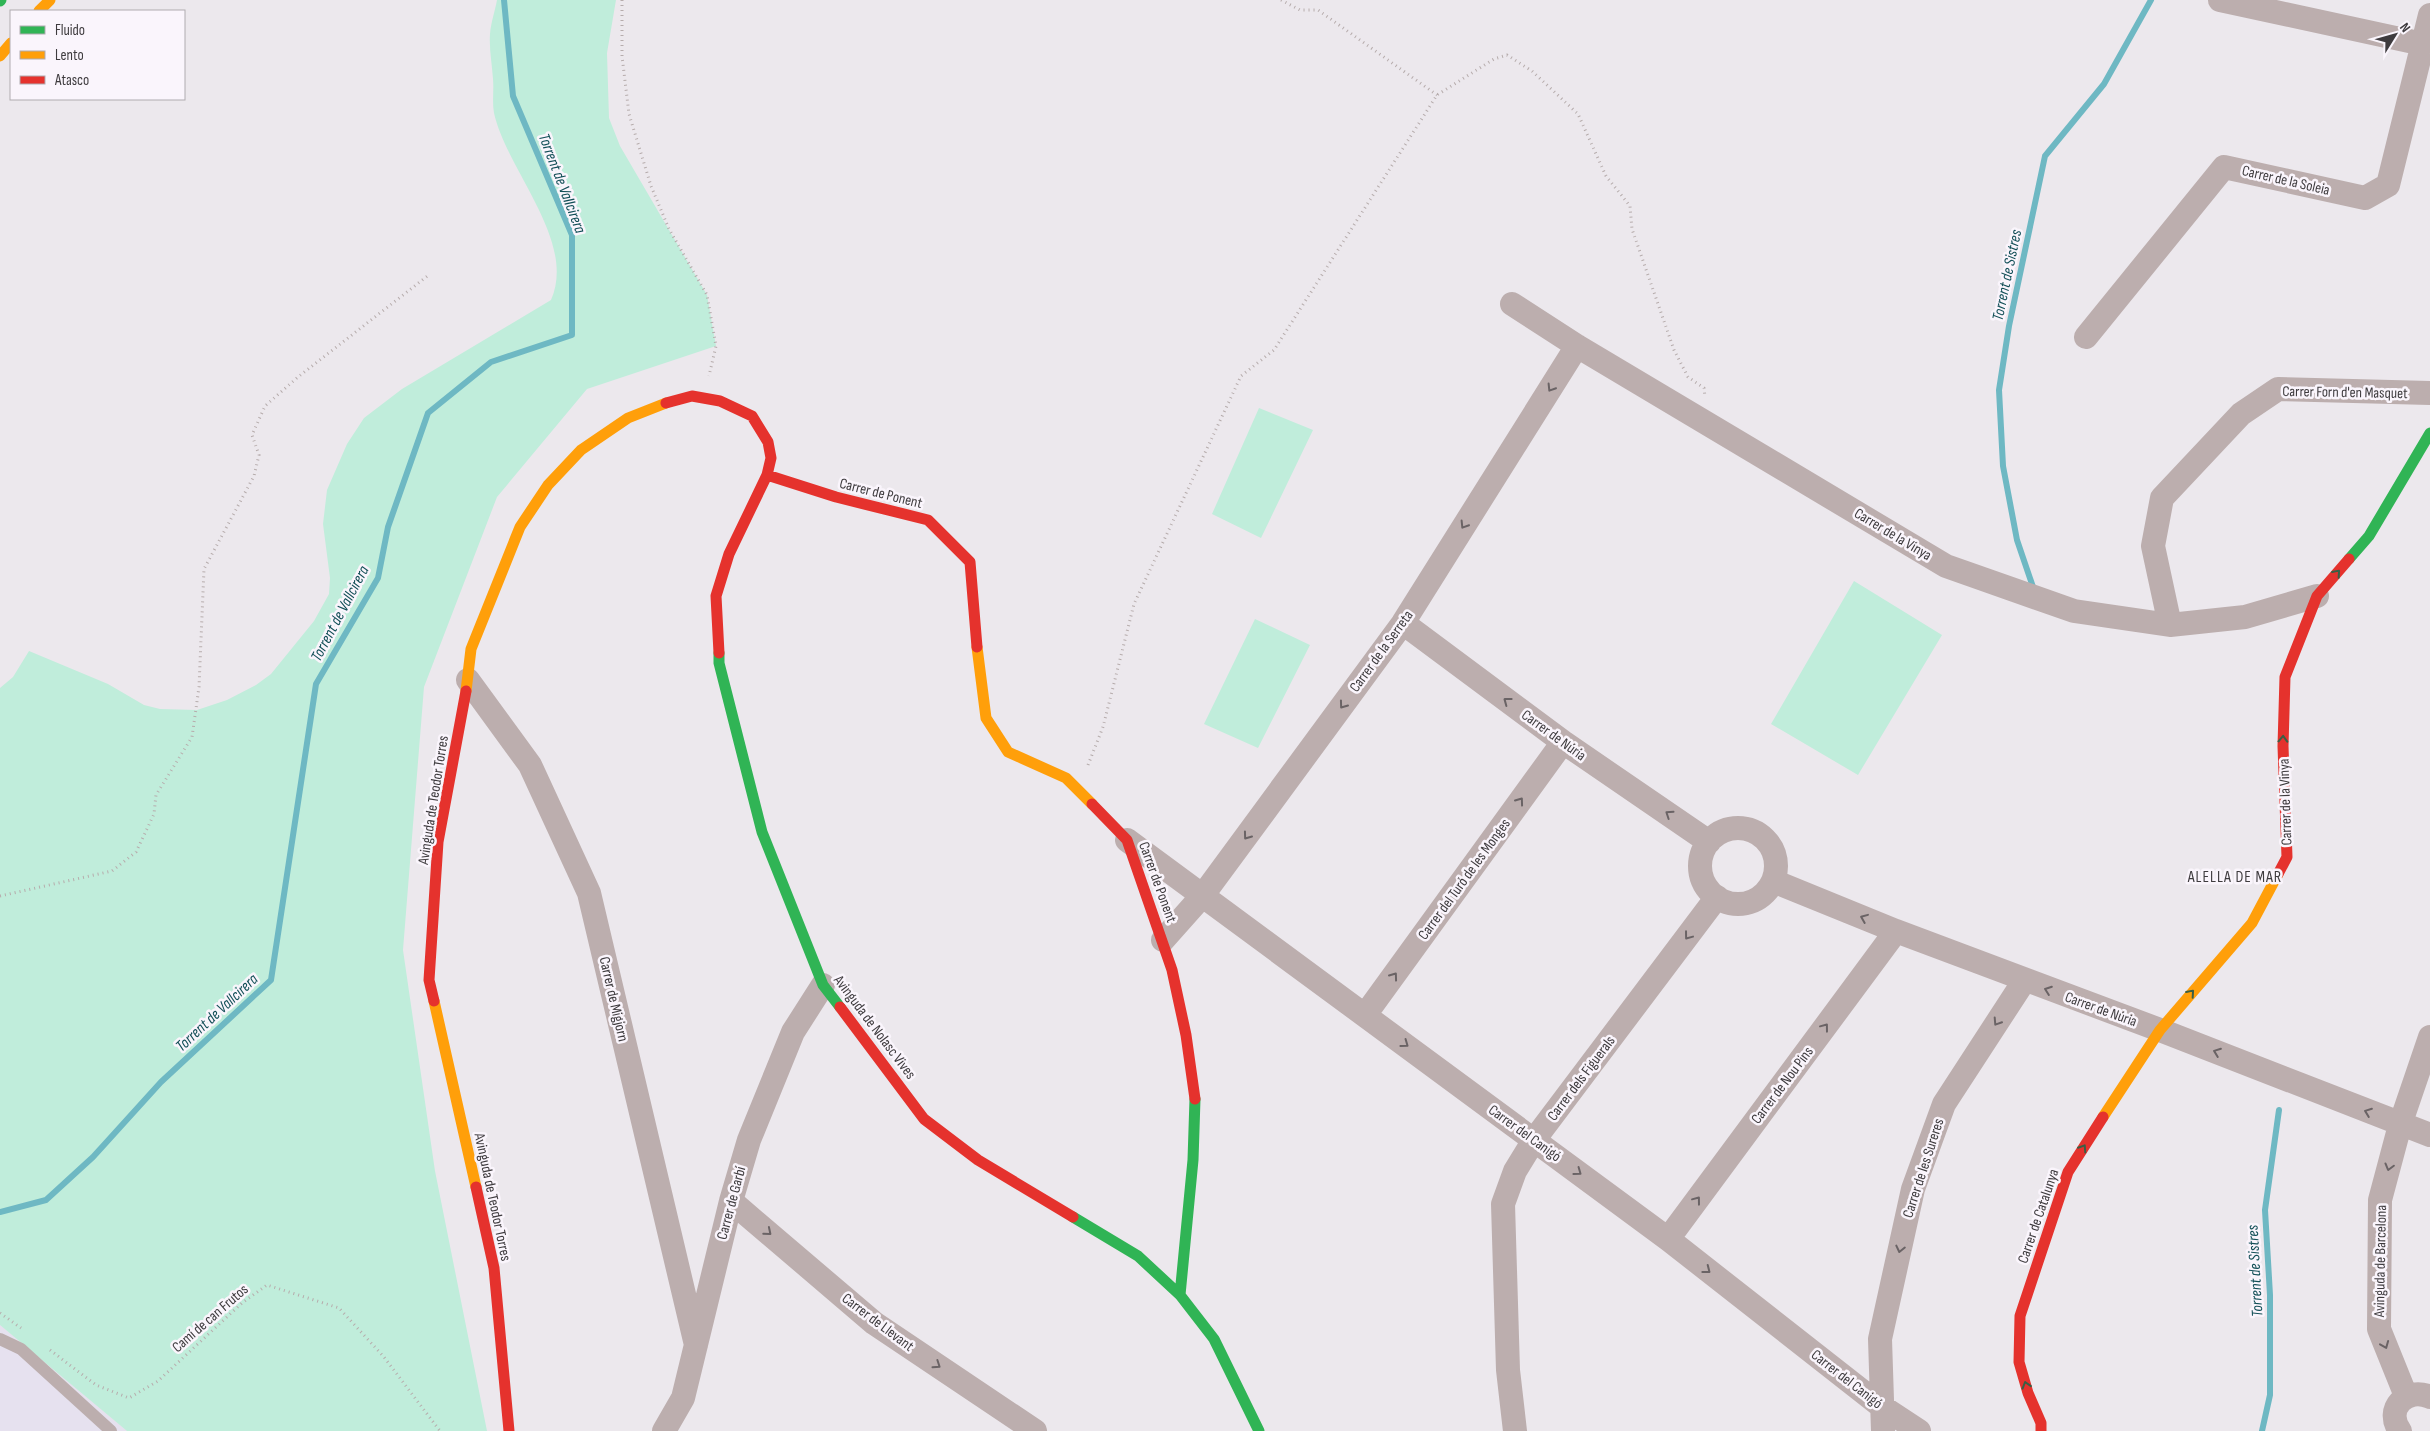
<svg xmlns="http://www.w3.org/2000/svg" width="2430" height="1431" viewBox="0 0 2430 1431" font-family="'Sofia Sans Condensed',sans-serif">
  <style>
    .industrial { fill: #e6e1ef }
    .green { fill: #c0eddb }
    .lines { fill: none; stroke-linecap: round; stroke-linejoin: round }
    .stream { stroke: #6eb8c3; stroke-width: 6 }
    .path { stroke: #b6acac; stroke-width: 3; stroke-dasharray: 1 4; stroke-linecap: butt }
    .lane { stroke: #bcaeae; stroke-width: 12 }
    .street { stroke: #bcaeae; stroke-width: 24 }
    .fast { stroke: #30b455; stroke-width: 11 }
    .slow { stroke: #ff9f0a; stroke-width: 11 }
    .jam { stroke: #e5322d; stroke-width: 11 }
    .oneway { stroke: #6a6365 }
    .oneway2 { stroke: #3a5f45 }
    .labels { text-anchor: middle; stroke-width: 5; stroke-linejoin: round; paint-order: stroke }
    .street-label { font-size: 15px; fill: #3e3b3e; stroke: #faf5fc }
    .water-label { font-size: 16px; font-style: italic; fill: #124f57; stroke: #faf5fc }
    .neighbourhood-label { font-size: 16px; letter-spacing: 1px; fill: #3e3b3e; stroke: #faf5fc }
  </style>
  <rect width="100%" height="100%" fill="#ece8ed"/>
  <!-- industrial -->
  <path class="industrial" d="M0 1325 127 1431H0Z"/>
  <!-- green -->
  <path class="green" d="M497 0H616L607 53 609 118 620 146 707 295 716 346 587 389 497 497 424 687 403 950 435 1171 487 1431H127L0 1325V688L13 677 29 651 108 684 144 705 160 709 197 710 227 700 256 685 271 674 314 621 329 594 330 578 323 524 327 490 347 444 364 418 402 389 551 300C577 241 507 171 494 113 492 102 494 91 493 79 492 64 489 49 490 34 491 22 495 11 497 0Z
    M1259 408 1313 430 1261 538 1212 514Z
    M1854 581 1942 635 1858 775 1771 724Z
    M1255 619 1310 645 1258 748 1204 724Z"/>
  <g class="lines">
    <!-- stream -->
    <path class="stream" d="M2033 587 2017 540 2003 466 1999 390 2009 326 2045 156 2104 84 2151 0
      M0 1212 46 1200 93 1157 161 1082 271 980 316 684 378 578 388 527 428 413 491 362 572 335V235L513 96 504 0
      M2262 1431 2270 1395V1295L2265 1210 2279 1110"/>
    <!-- path -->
    <path class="path" d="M622 0V56L629 114 651 186 669 229 707 295 716 346 709 376
      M1281 0 1300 10H1318L1437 95
      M1088 765 1103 727 1134 604 1241 376 1274 350 1437 95 1494 59 1507 55 1532 71 1578 114 1606 176 1630 206 1632 229 1674 350 1688 377 1704 388 1705 397
      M0 896 112 871 136 852 154 814 156 795 192 737 199 687 204 569 254 476 259 455 252 435 265 406 298 377 430 274
      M0 1313 21 1328
      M50 1350 96 1385 129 1398 158 1381 242 1303 267 1285 339 1308 384 1357 440 1431"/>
    <!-- lane -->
    <path class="lane" d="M0 1339 21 1349 111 1431"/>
    <!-- street -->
    <path class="street" d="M2220 0 2423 44
      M1512 304 1577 346 1946 566 2074 611 2170 625 2245 617 2317 596
      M2086 337 2224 167 2365 198 2388 185 2430 15
      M1403 623 1563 742 1709 842
      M2170 625 2153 546 2162 498 2241 414 2278 389 2430 393
      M468 680 530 765 589 893 696 1345
      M1700 866a38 38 0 1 1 76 0a38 38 0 1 1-76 0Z
      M1127 840 1668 1239 1881 1406 1919 1431
      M1773 881 1896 931 2160 1030 2430 1135
      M1163 940 1203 895 1403 623 1577 346
      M1365 1015 1563 742
      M731 1201 874 1323 1035 1431
      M1668 1239 1896 931
      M2406 1396 2379 1329 2380 1200 2400 1125 2430 1037
      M664 1431 683 1398 731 1201 749 1140 793 1032 823 985
      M1515 1431 1508 1370 1503 1204 1515 1171 1534 1140 1717 897
      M1883 1431 1880 1339 1913 1189 1944 1104 2024 981
      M2400 1431C2384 1409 2407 1386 2430 1397"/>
    <!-- fast -->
    <path class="fast" d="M0 1 1 0
      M2349 559 2369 536 2430 433
      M719 653V663L762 832 823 985 840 1007
      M1073 1217 1138 1256 1180 1295 1214 1339 1259 1431
      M1180 1295 1193 1160 1195 1099"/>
    <!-- slow -->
    <path class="slow" d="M39 11 50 0
      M0 56 11 43
      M977 647 986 718 1008 752 1066 778 1092 804
      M466 691 471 649 520 527 548 485 581 450 628 418 666 403
      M434 1001 476 1187
      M2103 1117 2160 1030 2252 923 2278 874"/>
    <!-- jam -->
    <path class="jam" d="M666 403 692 396 720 401 752 416 768 442 771 458 767 475 729 554 716 596 719 653
      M767 475 836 497 928 520 970 562 977 647
      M1092 804 1127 840 1172 970 1186 1035 1195 1099
      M2278 874 2287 857 2283 746 2285 677 2317 596 2349 559
      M434 1001 429 980 438 842 466 691
      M840 1007 924 1119 978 1160 1073 1217
      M476 1187 494 1268 509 1431
      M2041 1431V1423L2028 1393 2019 1362 2020 1316 2068 1172 2103 1117"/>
  </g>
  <!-- one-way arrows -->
  <defs><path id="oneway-chevron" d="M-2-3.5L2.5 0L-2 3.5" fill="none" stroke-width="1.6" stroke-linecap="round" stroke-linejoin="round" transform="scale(1.25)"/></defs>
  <g class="oneway">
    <use href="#oneway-chevron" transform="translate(1551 388) rotate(122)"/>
    <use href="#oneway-chevron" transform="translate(1464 525) rotate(122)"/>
    <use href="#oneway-chevron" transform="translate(1507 701) rotate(-143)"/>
    <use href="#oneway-chevron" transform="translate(1343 705) rotate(126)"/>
    <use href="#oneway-chevron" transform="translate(1520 801) rotate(-54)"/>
    <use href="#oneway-chevron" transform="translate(1669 814) rotate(-146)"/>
    <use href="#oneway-chevron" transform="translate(1247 836) rotate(126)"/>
    <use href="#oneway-chevron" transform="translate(1864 918) rotate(-158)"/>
    <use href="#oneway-chevron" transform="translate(1688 936) rotate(127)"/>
    <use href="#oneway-chevron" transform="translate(1394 976) rotate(-54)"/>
    <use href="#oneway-chevron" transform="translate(2048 990) rotate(-160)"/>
    <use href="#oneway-chevron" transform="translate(1997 1022) rotate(123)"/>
    <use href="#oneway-chevron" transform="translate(1825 1027) rotate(-53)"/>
    <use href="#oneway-chevron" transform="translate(1405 1044) rotate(36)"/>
    <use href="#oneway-chevron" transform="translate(2217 1052) rotate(-159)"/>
    <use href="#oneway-chevron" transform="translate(2368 1112) rotate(-159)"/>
    <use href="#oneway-chevron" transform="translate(2389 1167) rotate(105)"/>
    <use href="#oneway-chevron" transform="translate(1578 1172) rotate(36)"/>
    <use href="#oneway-chevron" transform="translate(1697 1200) rotate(-53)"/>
    <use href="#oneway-chevron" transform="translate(768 1232) rotate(40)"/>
    <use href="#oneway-chevron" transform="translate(1900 1249) rotate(103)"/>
    <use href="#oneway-chevron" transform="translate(1707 1270) rotate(38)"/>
    <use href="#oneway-chevron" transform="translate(2385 1345) rotate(68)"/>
    <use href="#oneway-chevron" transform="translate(937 1365) rotate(34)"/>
  </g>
  <g class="oneway2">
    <use href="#oneway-chevron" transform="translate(2337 573) rotate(-49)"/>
    <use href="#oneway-chevron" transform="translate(2283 739) rotate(-88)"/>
    <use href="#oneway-chevron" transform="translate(2191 993) rotate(-49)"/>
    <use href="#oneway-chevron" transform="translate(2083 1148) rotate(-57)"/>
    <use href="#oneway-chevron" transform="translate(2026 1385) rotate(-107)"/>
  </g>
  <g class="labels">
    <!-- street labels -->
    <g class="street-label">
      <text transform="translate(2286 180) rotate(13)" y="5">Carrer de la Soleia</text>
      <text transform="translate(2345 392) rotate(1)" y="5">Carrer Forn d'en Masquet</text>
      <text transform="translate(881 493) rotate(14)" y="5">Carrer de Ponent</text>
      <text transform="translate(1893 534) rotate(31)" y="5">Carrer de la Vinya</text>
      <text transform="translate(1381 651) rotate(-54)" y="5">Carrer de la Serreta</text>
      <text transform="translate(1554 735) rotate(36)" y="5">Carrer de Núria</text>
      <text transform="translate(433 800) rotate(-81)" y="5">Avinguda de Teodor Torres</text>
      <text transform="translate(2285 802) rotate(-92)" y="5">Carrer de la Vinya</text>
      <text transform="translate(1464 879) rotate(-54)" y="5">Carrer del Turó de les Monges</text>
      <text transform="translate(1158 882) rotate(70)" y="5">Carrer de Ponent</text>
      <text transform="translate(614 999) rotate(77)" y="5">Carrer de Migjorn</text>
      <text transform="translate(2101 1009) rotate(20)" y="5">Carrer de Núria</text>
      <text transform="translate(875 1027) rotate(53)" y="5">Avinguda de Nolasc Vives</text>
      <text transform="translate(1581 1078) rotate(-53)" y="5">Carrer dels Figuerals</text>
      <text transform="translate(1782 1085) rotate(-53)" y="5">Carrer de Nou Pins</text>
      <text transform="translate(1525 1133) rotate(36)" y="5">Carrer del Canigó</text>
      <text transform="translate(1923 1168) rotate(-72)" y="5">Carrer de les Sureres</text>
      <text transform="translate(493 1197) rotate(78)" y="5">Avinguda de Teodor Torres</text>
      <text transform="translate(731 1203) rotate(-75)" y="5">Carrer de Garbí</text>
      <text transform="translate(2038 1216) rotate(-71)" y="5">Carrer de Catalunya</text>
      <text transform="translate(2380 1261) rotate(-89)" y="5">Avinguda de Barcelona</text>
      <text transform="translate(210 1318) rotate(-41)" y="5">Camí de can Frutos</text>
      <text transform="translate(878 1322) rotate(37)" y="5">Carrer de Llevant</text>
      <text transform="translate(1847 1379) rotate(38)" y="5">Carrer del Canigó</text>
    </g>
    <!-- water labels -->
    <g class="water-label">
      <text transform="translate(563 183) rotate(69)" y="6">Torrent de Vallcirera</text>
      <text transform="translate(2006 275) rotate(-78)" y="6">Torrent de Sistres</text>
      <text transform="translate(339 613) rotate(-62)" y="6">Torrent de Vallcirera</text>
      <text transform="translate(216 1012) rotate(-43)" y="6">Torrent de Vallcirera</text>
      <text transform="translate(2254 1271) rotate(-93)" y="6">Torrent de Sistres</text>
    </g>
    <!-- neighbourhood labels -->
    <g class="neighbourhood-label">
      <text x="2235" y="882">ALELLA DE MAR</text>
    </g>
  </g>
  <!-- legend -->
  <rect x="10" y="10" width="175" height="90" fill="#faf5fc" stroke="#afabb0"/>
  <rect x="20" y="26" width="25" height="8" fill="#30b455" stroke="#afabb0"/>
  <text x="55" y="35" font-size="15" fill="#3e3b3e">Fluido</text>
  <rect x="20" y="51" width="25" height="8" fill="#ff9f0a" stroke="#afabb0"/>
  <text x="55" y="60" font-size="15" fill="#3e3b3e">Lento</text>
  <rect x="20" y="76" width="25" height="8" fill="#e5322d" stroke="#afabb0"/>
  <text x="55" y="85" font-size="15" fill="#3e3b3e">Atasco</text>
  <!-- north arrow -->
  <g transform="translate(2395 35) rotate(53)" stroke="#faf5fc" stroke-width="4" paint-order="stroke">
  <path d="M0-4L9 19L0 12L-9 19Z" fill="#3e3b3e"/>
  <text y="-8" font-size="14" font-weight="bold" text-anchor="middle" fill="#3e3b3e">N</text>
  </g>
</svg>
